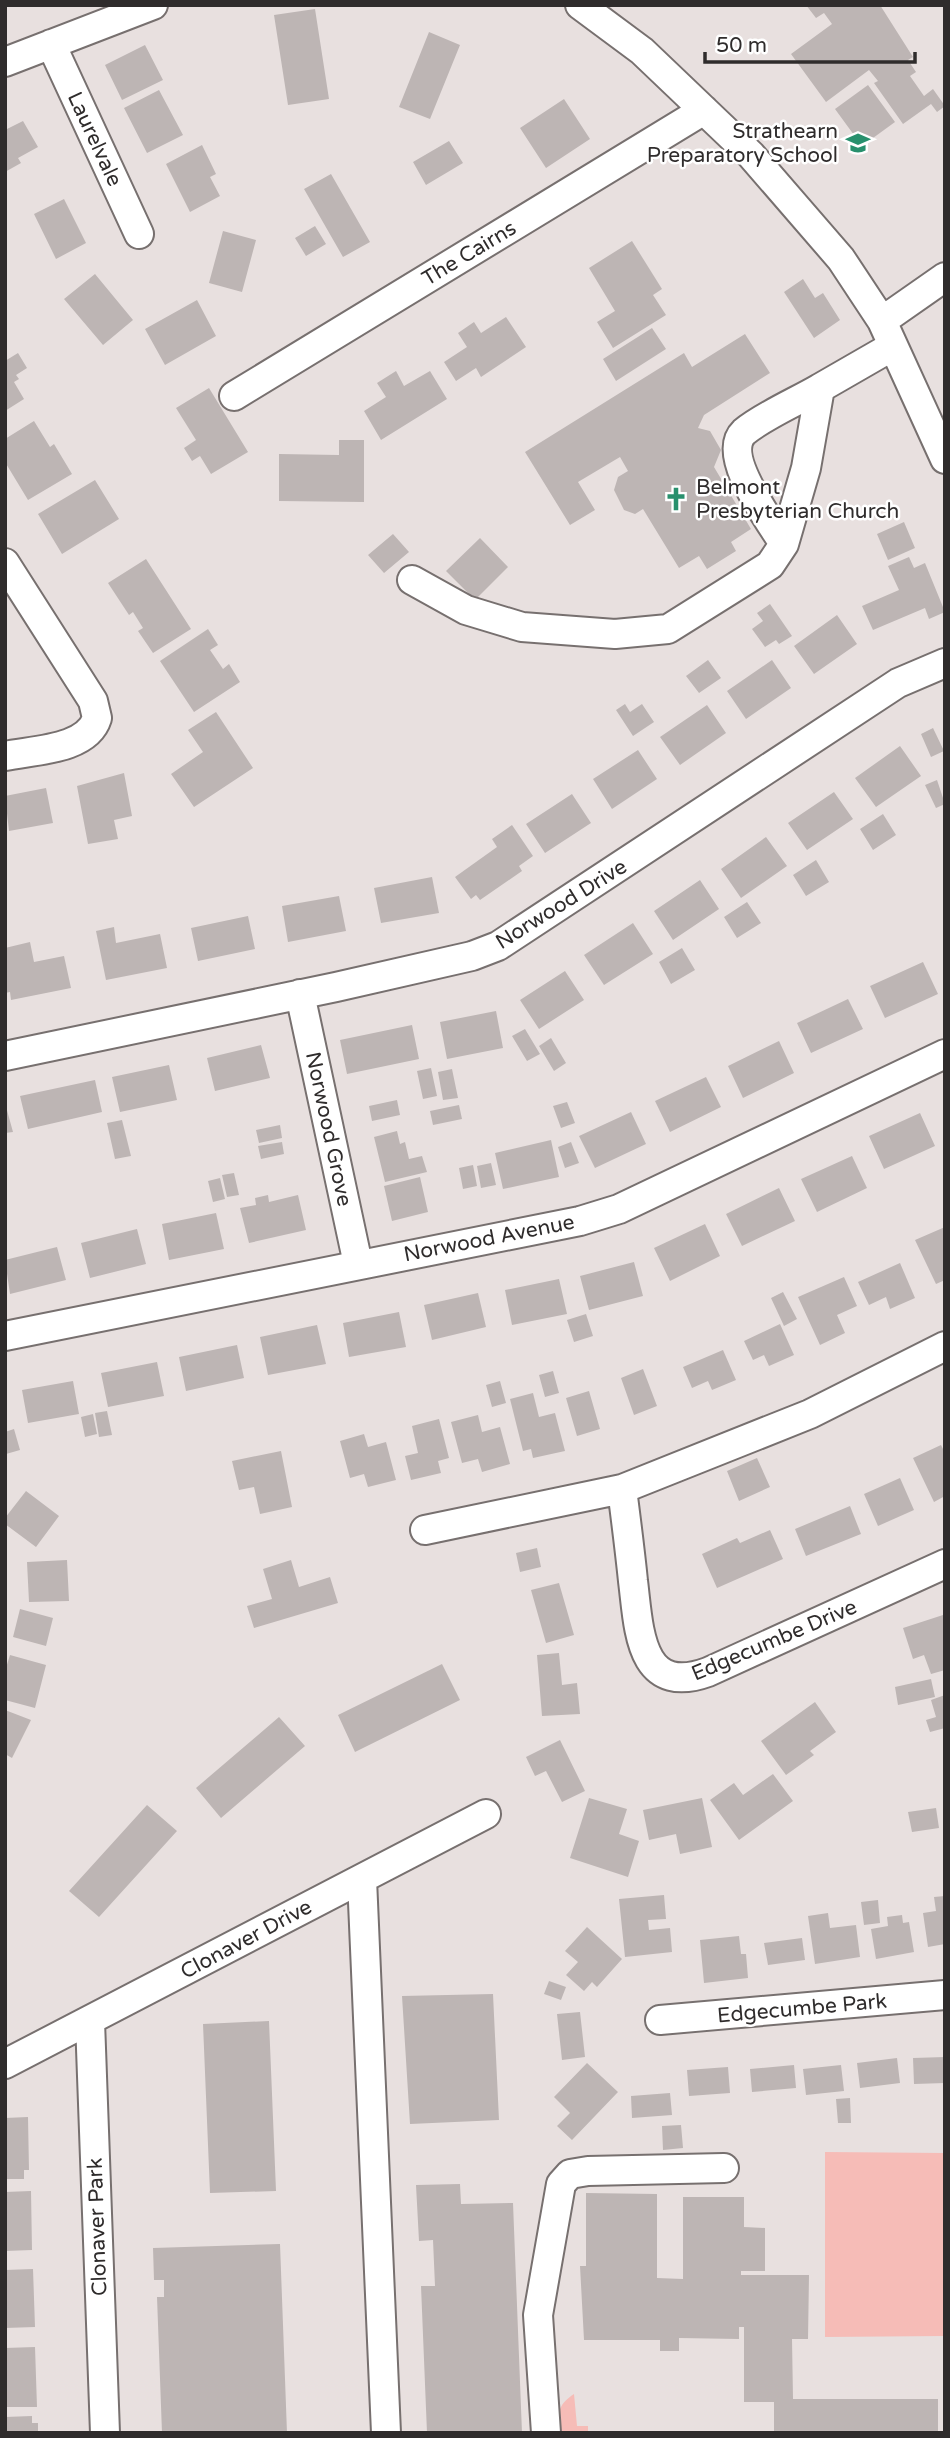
<svg xmlns="http://www.w3.org/2000/svg" width="950" height="2438" viewBox="0 0 950 2438" font-family="'Varela Round',sans-serif">
  <style>
    .green { fill: #f6bcb7 }
    .building { fill: #bdb5b4 }
    .lines { fill: none; stroke-linecap: round; stroke-linejoin: round }
    .minor-casing { stroke: #77706f; stroke-width: 32 }
    .minor { stroke: #fff; stroke-width: 28 }
    .labels { text-anchor: middle; stroke-width: 5; stroke-linejoin: round; paint-order: stroke }
    .poi-label { font-size: 21px; fill: #2f2c2c; stroke: #fff; text-anchor: end }
    .street-label { font-size: 21px; fill: #2f2c2c; stroke: #fff }
  </style>
  <rect width="100%" height="100%" fill="#e8e0df"/>
  <!-- green -->
  <path class="green" d="M825 2152 945 2153V2336L825 2337Z
    M574 2394 577 2426H588V2433H558C558 2414 557 2405 574 2394Z"/>
  <!-- building -->
  <path class="building" d="M806 5H880L913 57 908 60 916 72 910 76 924 96 933 89 945 106 937 112 931 104 903 124 874 83 878 81 869 70 826 102 791 54 832 24 824 13 816 18Z
    M315 9 329 99 288 105 274 15Z
    M429 32 460 45 430 119 399 107Z
    M145 45 163 80 122 100 105 65Z
    M868 85 895 122 862 146 835 109Z
    M159 90 183 135 147 153 124 108Z
    M564 99 590 139 546 168 520 128Z
    M23 121 38 147 18 158 21 163 5 172V130Z
    M449 141 463 163 426 185 413 162Z
    M202 145 216 174 210 177 220 196 190 212 166 164Z
    M331 174 370 242 343 257 304 189Z
    M64 199 86 243 56 259 34 214Z
    M315 226 326 244 306 256 295 238Z
    M223 231 256 240 242 292 209 283Z
    M632 241 662 289 653 295 666 315 613 348 597 322 615 311 589 268Z
    M95 274 133 320 103 345 64 299Z
    M803 279 815 298 823 293 840 320 814 338 784 292Z
    M197 300 216 336 165 365 145 329Z
    M506 317 526 347 481 377 476 368 456 381 444 362 467 347 458 333 474 322 481 333Z
    M652 328 666 349 616 381 603 359Z
    M745 334 770 373 704 415 698 428 710 431 721 450 714 467 751 529 731 542 736 551 707 569 699 556 679 568 643 509 635 514 624 510 614 490 618 477 628 471 620 457 578 482 595 510 570 525 525 452 684 353 692 367Z
    M18 353 27 368 16 375 19 379 14 382 24 399 5 411V361Z
    M396 371 404 386 430 371 447 399 381 440 364 411 386 397 377 383Z
    M209 388 248 452 211 474 200 456 192 461 184 448 196 440 176 408Z
    M34 421 50 447 54 444 72 474 28 500 5 462V439Z
    M339 440H364V502L279 501V454L339 455Z
    M95 480 119 519 62 554 38 514Z
    M904 522 915 548 888 560 877 534Z
    M393 534 409 552 384 573 368 555Z
    M480 538 508 567 475 600 446 571Z
    M909 557 914 568 925 563 945 612 929 619 925 608 873 630 862 606 899 590 888 566Z
    M146 559 191 629 153 653 138 631 143 628 133 612 129 615 108 583Z
    M770 604 792 636 779 644 776 640 765 647 752 629 763 621 757 613Z
    M837 615 857 644 814 674 794 646Z
    M208 629 218 645 210 650 223 669 229 664 240 682 194 712 160 661Z
    M708 660 721 678 699 693 686 676Z
    M772 660 791 688 746 719 727 691Z
    M625 704 630 712 642 704 654 722 633 736 616 710Z
    M707 705 726 733 680 765 660 737Z
    M216 712 253 768 194 807 171 774 203 752 188 730Z
    M933 728 944 751 931 757 921 734Z
    M900 746 921 776 876 807 855 778Z
    M638 750 657 779 612 809 593 779Z
    M124 773 132 816 114 820 118 839 88 844 77 786Z
    M937 780 945 804 936 808 925 785Z
    M46 788 53 823 9 831 5 796Z
    M834 792 853 819 807 850 788 823Z
    M572 794 591 823 545 853 526 824Z
    M883 814 896 835 873 850 860 829Z
    M512 825 533 856 519 866 522 871 480 900 476 895 471 899 455 877 497 847 492 839Z
    M766 837 787 866 741 898 721 869Z
    M816 860 829 882 806 896 793 875Z
    M432 877 439 913 381 923 374 888Z
    M700 880 719 909 673 940 654 911Z
    M339 896 346 931 288 942 282 906Z
    M747 902 761 923 737 938 724 917Z
    M248 916 255 949 198 961 191 928Z
    M633 923 653 954 604 985 584 955Z
    M114 927 116 943 160 934 167 968 106 980 96 931Z
    M30 942 34 962 64 956 71 988 11 1000 10 992 5 993V948Z
    M682 948 695 970 671 984 659 962Z
    M923 962 938 994 885 1018 870 986Z
    M565 971 584 1000 539 1029 520 1000Z
    M848 999 863 1029 811 1053 797 1023Z
    M496 1011 503 1048 447 1059 440 1022Z
    M412 1025 419 1059 347 1074 340 1040Z
    M525 1029 540 1054 527 1061 512 1036Z
    M551 1038 566 1063 554 1071 539 1046Z
    M779 1041 794 1073 743 1098 728 1066Z
    M261 1045 270 1078 215 1091 207 1058Z
    M169 1065 177 1100 120 1112 112 1077Z
    M431 1068 437 1096 423 1099 417 1071Z
    M452 1069 458 1098 443 1100 438 1072Z
    M706 1077 721 1107 670 1132 655 1101Z
    M95 1080 102 1112 28 1129 20 1096Z
    M397 1100 400 1115 372 1121 369 1106Z
    M567 1102 575 1123 561 1128 553 1106Z
    M5 1103 13 1132 5 1133Z
    M459 1105 462 1119 433 1125 430 1111Z
    M631 1112 646 1144 595 1168 579 1136Z
    M920 1113 935 1146 884 1169 869 1136Z
    M122 1120 131 1156 115 1159 107 1123Z
    M280 1125 282 1138 259 1143 256 1130Z
    M397 1131 400 1144 405 1142 409 1159 422 1156 427 1172 385 1182 374 1137Z
    M551 1140 559 1177 503 1189 495 1153Z
    M282 1142 284 1154 261 1159 258 1146Z
    M571 1142 579 1163 565 1168 558 1147Z
    M852 1156 867 1188 817 1212 801 1179Z
    M491 1163 496 1185 481 1188 477 1166Z
    M473 1165 477 1186 463 1189 459 1168Z
    M234 1173 239 1195 227 1197 222 1175Z
    M420 1177 428 1212 392 1221 384 1186Z
    M220 1178 225 1199 213 1202 208 1181Z
    M779 1188 795 1221 742 1246 726 1214Z
    M268 1195 269 1202 298 1195 306 1230 249 1243 240 1208 256 1205 255 1198Z
    M216 1213 224 1249 169 1260 162 1224Z
    M705 1224 720 1256 670 1281 654 1248Z
    M945 1227V1280L936 1284 915 1240Z
    M137 1229 146 1264 90 1278 81 1243Z
    M57 1247 66 1280 10 1294 5 1260Z
    M634 1262 643 1296 589 1310 580 1276Z
    M900 1263 915 1298 890 1309 886 1297 869 1305 858 1282Z
    M844 1277 857 1306 837 1315 845 1333 820 1345 798 1297Z
    M559 1279 567 1314 512 1325 505 1290Z
    M783 1292 797 1319 784 1326 771 1298Z
    M478 1293 486 1327 432 1340 424 1305Z
    M399 1312 406 1347 349 1357 343 1323Z
    M586 1314 593 1336 574 1342 567 1320Z
    M780 1324 794 1355 769 1366 764 1355 753 1360 744 1341Z
    M317 1325 326 1364 268 1375 260 1337Z
    M237 1345 244 1378 186 1391 179 1357Z
    M723 1350 736 1380 712 1390 708 1381 692 1388 683 1367Z
    M157 1362 164 1396 108 1407 101 1373Z
    M643 1369 657 1406 634 1415 621 1378Z
    M553 1371 559 1393 545 1397 539 1375Z
    M73 1381 79 1414 28 1423 22 1390Z
    M500 1381 506 1403 492 1407 486 1385Z
    M589 1391 600 1429 577 1436 566 1398Z
    M533 1393 539 1417 555 1413 565 1451 533 1458 531 1449 523 1451 510 1399Z
    M107 1411 112 1435 99 1437 95 1413Z
    M93 1414 97 1434 85 1437 81 1417Z
    M478 1415 482 1432 500 1427 510 1464 482 1472 478 1459 462 1463 451 1422Z
    M439 1419 449 1458 438 1461 441 1473 411 1480 405 1456 418 1453 412 1426Z
    M14 1429 20 1450 6 1454 5 1432Z
    M364 1434 368 1447 386 1442 396 1480 368 1487 364 1474 350 1478 340 1441Z
    M941 1445 945 1453V1496L934 1502 913 1458Z
    M281 1451 292 1507 260 1514 254 1487 239 1490 232 1461Z
    M757 1458 770 1487 739 1501 727 1471Z
    M900 1478 914 1510 878 1526 864 1494Z
    M26 1491 59 1516 36 1547 5 1524V1518Z
    M850 1506 861 1534 806 1556 795 1529Z
    M770 1530 783 1559 717 1588 702 1554 737 1538 740 1543Z
    M537 1548 541 1567 520 1572 516 1553Z
    M67 1560 69 1601 29 1602 27 1562Z
    M291 1560 299 1587 330 1577 338 1603 254 1628 247 1606 272 1599 263 1569Z
    M559 1583 574 1635 546 1643 531 1590Z
    M20 1609 53 1618 46 1646 13 1637Z
    M943 1615 945 1670 931 1674 924 1655 913 1659 903 1628Z
    M559 1653 562 1685 577 1683 580 1714 542 1716 537 1655Z
    M10 1655 46 1665 35 1708 5 1700V1671Z
    M442 1664 460 1700 355 1752 338 1715Z
    M931 1679 935 1697 898 1705 895 1687Z
    M945 1695V1728L930 1732 926 1720 936 1717 931 1700Z
    M815 1702 836 1732 810 1751 814 1755 786 1775 761 1741Z
    M5 1710 31 1720 12 1758 5 1754Z
    M279 1717 305 1746 221 1818 196 1788Z
    M560 1740 585 1791 562 1802 546 1771 535 1776 526 1757Z
    M773 1774 793 1801 739 1840 710 1800 734 1783 743 1795Z
    M589 1798 627 1809 619 1834 639 1841 628 1877 570 1858Z
    M702 1798 712 1847 680 1854 676 1834 649 1840 643 1810Z
    M147 1805 177 1831 99 1917 69 1891Z
    M936 1808 939 1828 912 1832 908 1812Z
    M664 1895 666 1919 648 1920 649 1930 670 1928 672 1952 625 1957 619 1899Z
    M945 1896V1944L928 1947 923 1913 936 1911 934 1897Z
    M878 1900 880 1923 864 1925 861 1902Z
    M828 1913 830 1928 856 1925 860 1957 815 1964 808 1916Z
    M902 1915 903 1923 909 1922 914 1952 876 1959 871 1929 888 1926 887 1917Z
    M587 1927 622 1959 597 1987 592 1982 584 1991 566 1975 578 1962 565 1951Z
    M739 1936 741 1954H746L748 1978 704 1983 700 1940Z
    M802 1938 805 1960 768 1965 764 1943Z
    M549 1981 566 1987 561 2000 544 1994Z
    M493 1994 499 2120 410 2124 402 1996Z
    M580 2012 585 2057 562 2060 557 2014Z
    M269 2021 276 2191 210 2193 203 2024Z
    M945 2057V2083L914 2084 913 2058Z
    M897 2058 900 2083 860 2088 857 2063Z
    M587 2063 618 2092 572 2140 557 2126 570 2113 554 2097Z
    M794 2065 796 2088 752 2092 750 2069Z
    M841 2065 844 2091 806 2095 803 2069Z
    M728 2067 730 2093 689 2096 687 2070Z
    M670 2093 672 2115 632 2118 631 2096Z
    M850 2098 851 2123H838L836 2099Z
    M28 2117 29 2170H24V2179H5V2118Z
    M681 2125 683 2148 663 2150 662 2126Z
    M460 2184 461 2204 513 2203 522 2433H427L421 2286H435L433 2240 419 2241 416 2185Z
    M31 2191 32 2250 5 2251V2192Z
    M586 2193 657 2194V2278L683 2279V2197H744V2227L765 2228V2271H741V2275H809L808 2339H792L793 2399H938V2433H774V2402H744V2327H739V2339L679 2338V2351H660V2340H584L580 2266H586Z
    M280 2244 287 2433H162L157 2297H164V2280H154L153 2248Z
    M33 2269 35 2327 5 2328V2270Z
    M35 2347 37 2407H5V2348Z
    M32 2416V2423H38V2433H5V2417Z"/>
  <g class="lines">
    <!-- minor casing -->
    <g class="minor-casing">
      <path id="minor" d="M580 5 642 51 751 155 841 259 882 321 945 459
        M51 44 139 234
        M5 62 153 5
        M882 321 945 277
        M234 396 704 110
        M784 544C770 521 720 455 744 432 763 416 798 401 820 388
        M5 563 93 701 97 718C87 750 34 750 5 756
        M412 580 466 610 522 627 615 634 668 629 770 565 784 544 806 468 820 388 893 346
        M300 994 358 1264
        M5 1056 336 987 472 956 498 946 898 683 945 663
        M5 1336 580 1221 619 1209 945 1054
        M622 1489C626 1520 630 1551 633 1581 639 1629 639 1697 708 1672L945 1564
        M425 1530 622 1489 810 1414 945 1346
        M362 1879 386 2433
        M660 2020 945 1995
        M90 2021 105 2433
        M5 2064 486 1814
        M546 2433 538 2315 561 2184 570 2174 588 2171 724 2168"/>
    </g>
    <!-- minor -->
    <use href="#minor" class="minor"/>
  </g>
  <!-- icons -->
  <defs>
    <g id="school-bare" transform="scale(1.89)"><path d="M0-5L7-2L0 1L-7-2ZM-4 1L0 2.5L4 1V4Q0 6-4 4Z" fill="#28906d" stroke="#fff" stroke-width="2.5" paint-order="stroke"/></g>
    <g id="church-bare" transform="scale(1.89)"><path d="M-1.2-6h2.4v3.5h3.3v2.4h-3.3V6h-2.4V-.1h-3.3v-2.4h3.3Z" fill="#28906d" stroke="#fff" stroke-width="2.5" paint-order="stroke"/></g>
  </defs>
  <g fill-rule="evenodd">
    <use href="#school-bare" x="858" y="143"/>
    <use href="#church-bare" x="676" y="499"/>
  </g>
  <g class="labels">
    <!-- poi labels -->
    <g class="poi-label">
      <text x="838" y="138">Strathearn<tspan x="838" dy="24">Preparatory School</tspan></text>
      <text x="696" y="494" text-anchor="start">Belmont<tspan x="696" dy="24">Presbyterian Church</tspan></text>
    </g>
    <!-- street labels -->
    <g class="street-label">
      <text transform="translate(95 139) rotate(65)" y="7">Laurelvale</text>
      <text transform="translate(469 253) rotate(-31)" y="7">The Cairns</text>
      <text transform="translate(561 904) rotate(-32)" y="7">Norwood Drive</text>
      <text transform="translate(329 1129) rotate(78)" y="7">Norwood Grove</text>
      <text transform="translate(489 1238) rotate(-11)" y="7">Norwood Avenue</text>
      <text transform="translate(774 1640) rotate(-23)" y="7">Edgecumbe Drive</text>
      <text transform="translate(246 1939) rotate(-28)" y="7">Clonaver Drive</text>
      <text transform="translate(802 2008) rotate(-5)" y="7">Edgecumbe Park</text>
      <text transform="translate(97 2227) rotate(-92)" y="7">Clonaver Park</text>
    </g>
  </g>
  <!-- border -->
  <rect width="950" height="2438" fill="none" stroke="#2f2c2c" stroke-width="14"/>
  <!-- scale -->
  <path d="M705 52v10h210v-10" fill="none" stroke="#2f2c2c" stroke-width="3.5"/>
  <text x="716" y="52" font-size="21" fill="#2f2c2c" stroke="#ffffff" stroke-width="5" paint-order="stroke">50 m</text>
</svg>
